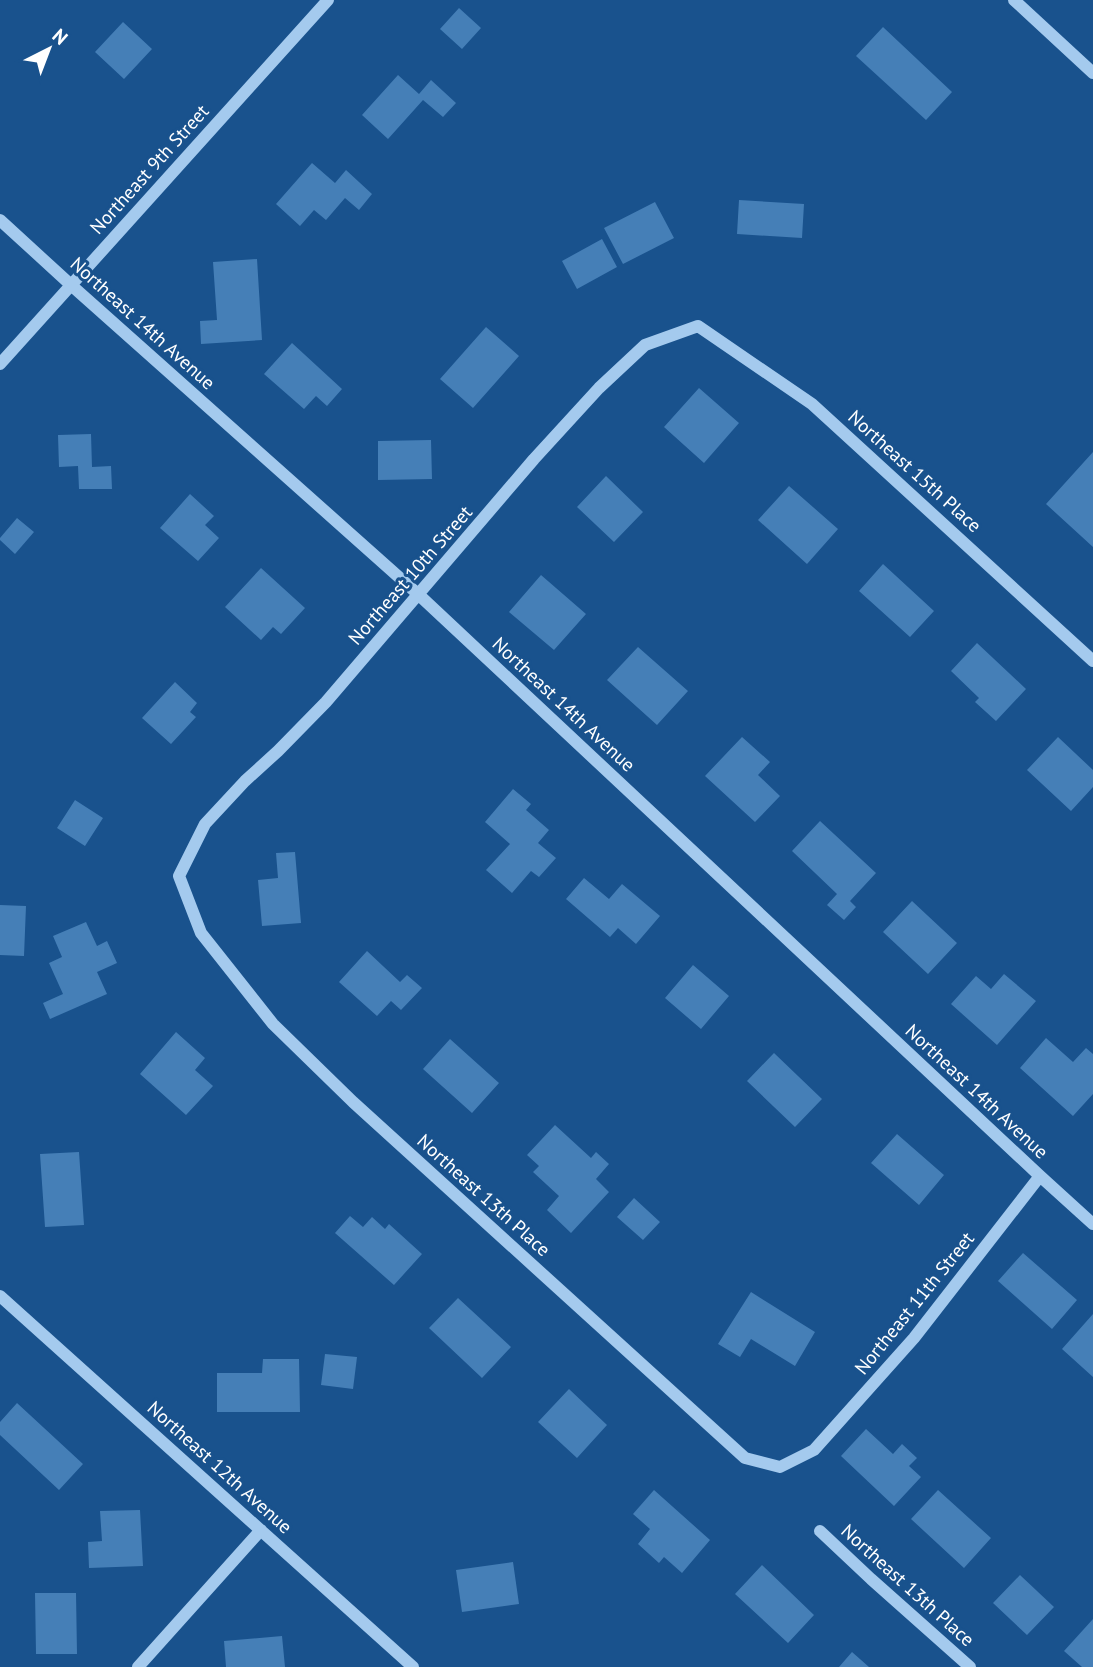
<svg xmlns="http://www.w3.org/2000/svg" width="1093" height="1667" viewBox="0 0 1093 1667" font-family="'PT Sans',sans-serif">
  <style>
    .building { fill: #457fb7 }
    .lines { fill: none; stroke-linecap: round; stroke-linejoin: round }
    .minor { stroke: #a4caee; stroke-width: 12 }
    .labels { text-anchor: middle; stroke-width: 6; stroke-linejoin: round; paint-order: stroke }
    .street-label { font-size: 19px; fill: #fff; stroke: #19528d }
  </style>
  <rect width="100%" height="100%" fill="#19528d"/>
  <!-- building -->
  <path class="building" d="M459 8 481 28 462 49 440 29Z
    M123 22 152 49 124 79 95 52Z
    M883 27 952 92 926 120 856 56Z
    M398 75 419 94 431 80 456 103 443 117 423 100 388 139 362 115Z
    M312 163 335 183 346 170 372 194 359 210 345 198 326 220 314 210 300 226 276 204Z
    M739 200 804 204 802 238 737 234Z
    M655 202 674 238 623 264 604 228Z
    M602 239 617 267 577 289 562 261Z
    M257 259 262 340 201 344 200 321 217 320 213 262Z
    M486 327 519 356 473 408 440 379Z
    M292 343 342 389 327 406 316 396 304 409 264 374Z
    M699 388 739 423 704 463 664 427Z
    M91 434 92 467 111 466 112 489H79L78 466 59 467 58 435Z
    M431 440 432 479 378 480V441Z
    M1093 452V547L1046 504Z
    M606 476 643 512 614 542 577 507Z
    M789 486 838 529 807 564 758 520Z
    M190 494 214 516 205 525 219 538 198 561 160 528Z
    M17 518 34 532 15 554 0 540V538Z
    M883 564 934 611 910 637 859 591Z
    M261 568 305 608 281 634 273 627 261 640 225 607Z
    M541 575 586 614 554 650 509 612Z
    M977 643 1026 689 996 721 975 702 979 698 951 671Z
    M638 647 688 691 657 725 607 680Z
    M175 682 197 703 190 712 196 717 171 744 142 718Z
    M742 737 770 762 758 775 780 796 755 822 705 776Z
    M1058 737 1093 770V787L1071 811 1027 770Z
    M513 789 531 804 526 810 549 830 538 843 556 858 539 877 531 871 512 893 486 870 510 844 485 822Z
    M75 800 103 818 85 846 57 828Z
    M820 821 876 873 850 901 856 907 844 920 827 905 837 894 792 851Z
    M295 852 301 923 262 926 258 880 278 878 276 853Z
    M584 878 609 899 622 884 660 916 636 944 618 928 610 937 566 899Z
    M912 901 957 943 928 974 883 932Z
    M0 905 26 906 24 956 0 955Z
    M86 922 97 946 107 941 117 963 97 972 107 994 50 1019 43 1003 63 994 49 963 62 957 53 936Z
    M367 951 400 982 407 975 422 988 401 1010 391 1001 377 1016 339 982Z
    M693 965 729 996 701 1029 665 998Z
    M1004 974 1036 1001 997 1045 951 1004 976 976 991 989Z
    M176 1032 205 1058 195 1070 213 1086 186 1115 140 1074Z
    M1046 1038 1073 1062 1086 1048 1093 1054V1094L1073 1116 1020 1068Z
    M450 1039 499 1083 472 1113 423 1069Z
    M774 1053 822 1099 795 1127 747 1081Z
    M555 1125 591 1158 596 1152 609 1164 596 1179 609 1192 571 1233 547 1210 559 1196 533 1172 539 1166 527 1155Z
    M897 1134 944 1175 919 1205 871 1163Z
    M79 1152 84 1225 45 1227 40 1154Z
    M634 1198 660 1222 643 1240 617 1217Z
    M350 1216 363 1227 372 1217 385 1229 389 1224 422 1254 394 1285 335 1233Z
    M1023 1253 1077 1300 1052 1329 998 1281Z
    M751 1292 815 1332 795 1366 751 1339 740 1357 718 1344Z
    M458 1298 511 1347 482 1378 429 1328Z
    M1093 1314V1377L1062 1349Z
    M325 1354 357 1357 353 1389 321 1385Z
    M263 1359H299L300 1412H217V1373H262Z
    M569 1389 607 1425 577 1458 538 1422Z
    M17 1403 83 1464 59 1490 0 1435V1422Z
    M866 1429 893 1454 902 1444 917 1458 909 1466 921 1477 894 1506 841 1456Z
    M654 1490 710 1540 682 1573 664 1557 659 1563 638 1544 650 1529 633 1514Z
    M938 1490 991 1538 964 1568 911 1519Z
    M140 1510 143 1566 89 1568 88 1542 102 1541 100 1511Z
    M513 1562 519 1604 462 1612 456 1570Z
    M762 1565 814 1615 788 1643 735 1594Z
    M1020 1575 1054 1607 1027 1635 993 1603Z
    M35 1593H76L77 1654H36Z
    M1093 1619V1667H1082L1064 1651Z
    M282 1636 285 1667H226L224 1641Z
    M852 1652 869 1667H839Z"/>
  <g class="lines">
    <!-- minor -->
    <path class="minor" d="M1014 0 1093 73
      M0 220 71 285 419 595 1040 1176 1093 1224
      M0 364 328 0
      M1040 1176 914 1338 814 1450 780 1467 745 1458 353 1102 273 1024 201 933 179 876 205 824 245 781 278 751 326 702 534 459 599 388 645 345 698 326 812 404 1093 661
      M0 1296 413 1667
      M820 1531 871 1579 970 1667
      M138 1667 261 1530"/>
  </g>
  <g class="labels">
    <!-- street labels -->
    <g class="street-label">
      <text transform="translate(149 169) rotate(-48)" y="7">Northeast 9th Street</text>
      <text transform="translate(143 323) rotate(42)" y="7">Northeast 14th Avenue</text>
      <text transform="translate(915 471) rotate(42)" y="7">Northeast 15th Place</text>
      <text transform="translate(410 575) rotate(-49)" y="7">Northeast 10th Street</text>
      <text transform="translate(564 704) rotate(43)" y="7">Northeast 14th Avenue</text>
      <text transform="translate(977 1091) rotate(43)" y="7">Northeast 14th Avenue</text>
      <text transform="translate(484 1195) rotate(42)" y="7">Northeast 13th Place</text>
      <text transform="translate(914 1303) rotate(-51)" y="7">Northeast 11th Street</text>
      <text transform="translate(220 1467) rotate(42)" y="7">Northeast 12th Avenue</text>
      <text transform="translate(908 1585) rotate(42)" y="7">Northeast 13th Place</text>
    </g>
  </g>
  <!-- north arrow -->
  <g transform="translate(49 49) rotate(42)" stroke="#19528d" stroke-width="5" paint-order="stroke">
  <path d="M0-5L12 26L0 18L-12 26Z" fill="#ffffff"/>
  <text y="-10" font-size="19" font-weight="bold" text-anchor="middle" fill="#ffffff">N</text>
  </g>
</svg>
